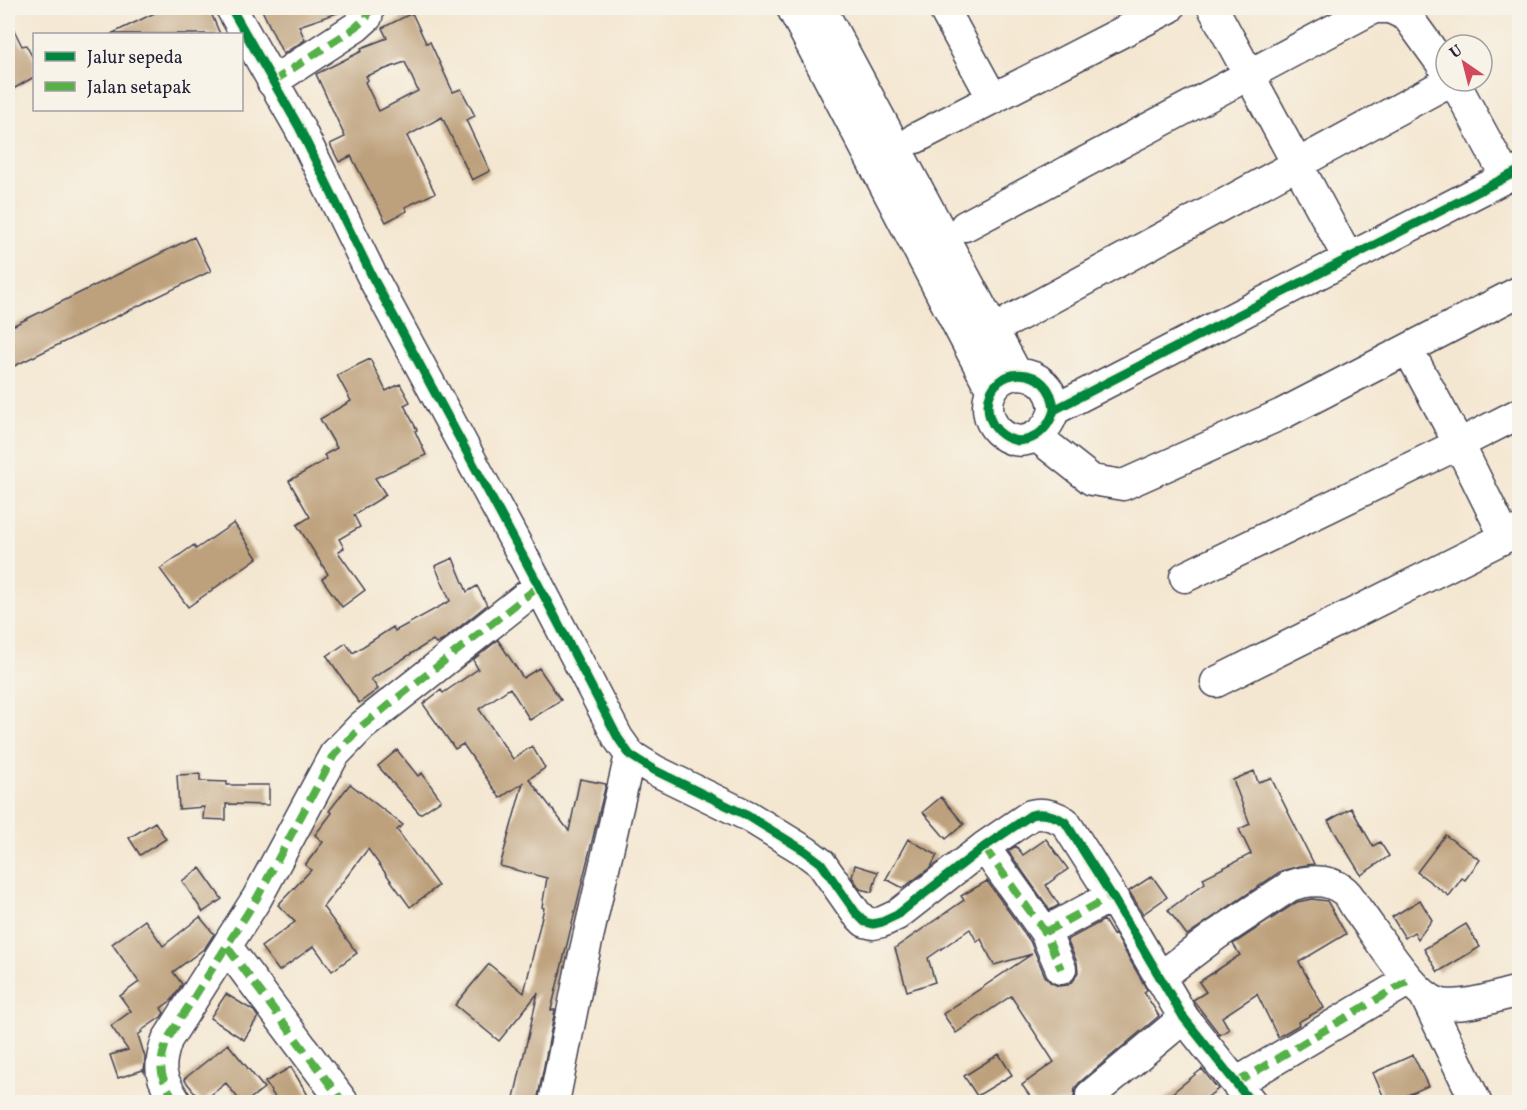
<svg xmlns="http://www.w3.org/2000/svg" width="1527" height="1110" viewBox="0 0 1527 1110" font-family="Vollkorn,serif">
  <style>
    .building { fill: #bda07b; fill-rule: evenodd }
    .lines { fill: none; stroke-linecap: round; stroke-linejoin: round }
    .minor-casing { stroke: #424052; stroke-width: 33 }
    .minor { stroke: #fff; stroke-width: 30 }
    .quiet { stroke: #55b146; stroke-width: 8; stroke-dasharray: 15 8; stroke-linecap: butt }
    .cycleway-casing { stroke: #f7f3e8; stroke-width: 13 }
    .cycleway { stroke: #00873e; stroke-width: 9 }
  </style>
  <rect width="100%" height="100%" fill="#f7f3e8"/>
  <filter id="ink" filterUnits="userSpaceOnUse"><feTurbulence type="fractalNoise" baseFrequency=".0167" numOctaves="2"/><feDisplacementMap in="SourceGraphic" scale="12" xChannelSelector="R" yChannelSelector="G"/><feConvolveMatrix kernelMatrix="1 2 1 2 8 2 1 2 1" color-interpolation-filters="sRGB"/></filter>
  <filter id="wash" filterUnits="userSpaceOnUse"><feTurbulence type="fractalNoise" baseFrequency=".008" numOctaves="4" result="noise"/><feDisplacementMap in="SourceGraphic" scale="24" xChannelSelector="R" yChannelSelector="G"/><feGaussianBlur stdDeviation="1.35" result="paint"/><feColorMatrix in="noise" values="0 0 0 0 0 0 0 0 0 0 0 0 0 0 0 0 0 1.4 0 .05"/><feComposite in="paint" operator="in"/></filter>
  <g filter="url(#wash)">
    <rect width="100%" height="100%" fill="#f4e7d1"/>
    <g id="blocks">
      <!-- building -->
      <path class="building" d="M165 8H209L220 34H111Z
        M261 8H343V11L299 26 305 40 283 54Z
        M412 13 426 43 430 42 453 92 461 89 475 116 466 120 490 171 472 180 442 117 407 136 435 193 405 207 407 211 386 222 351 156 339 162 330 144 345 137 316 74 362 51 361 48 387 38 382 28ZM405 62 418 91 379 111 365 82 368 80 366 76Z
        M8 18 22 46 26 45 34 60V77L8 92Z
        M194 237 211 271 8 369V328Z
        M370 359 386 391 400 384 410 402 404 405 417 430 415 431 426 455 375 478 386 495 354 515 360 527 339 539 344 548 338 552 365 590 342 607 322 579 328 574 297 525 310 517 289 481 327 459 324 455 337 448 320 419 351 401 337 375Z
        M234 523 257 558 188 607 160 569 194 545 196 549Z
        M453 558 467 592 477 586 487 605 442 641 436 644 433 640 371 679 378 689 359 703 327 656 346 643 353 653 393 627 395 631 450 601 435 566Z
        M498 640 523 678 539 668 561 700 530 720 510 688 479 709 513 759 532 746 545 768 529 779 569 831 580 779 606 784 551 1010H555L537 1102H513L538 993 499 1041 455 1005 489 964 524 993 544 908 542 907 547 878 500 866 523 783 500 798 463 744 455 749 423 704 441 690 443 693 478 669 473 660Z
        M397 750 418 776 422 773 441 800 420 814 378 766Z
        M1254 771 1258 782 1271 778 1314 864 1300 866 1281 871 1187 935 1168 910 1205 883 1203 878 1251 854 1239 829 1250 824 1233 780Z
        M200 774V781L227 782V785H269V805L226 804V820L203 819 204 807 179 809 177 775Z
        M350 784 403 825 397 830 438 886 410 907 368 849 323 907 357 953 332 971 314 946 279 971 261 947 295 922 278 905 311 870 305 865 323 842 315 835 332 813 329 811Z
        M941 797 964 824 946 839 923 812Z
        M1351 808 1373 846 1380 842 1389 856 1361 875 1328 821Z
        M155 822 166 839 140 855 129 838Z
        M1445 835 1480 860 1465 880 1462 878 1449 896 1417 872Z
        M908 839 937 855 931 867 903 888 886 879Z
        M1046 839 1068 869 1046 885 1059 905 1050 910 1008 851 1016 846 1023 855Z
        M855 865 878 872 872 892 860 889 852 877Z
        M200 868 222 899 203 912 182 881Z
        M1152 876 1167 897 1143 914 1129 891Z
        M987 881 1030 941 1045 976 1050 982 1058 986 1068 985 1074 980 1078 972 1077 962 1067 940 1104 920 1113 935 1115 934 1142 981 1147 990 1144 992 1159 1016 1080 1082 1075 1088 1074 1097 1067 1102H1034L1022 1085 1054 1062 1011 996 956 1033 943 1014 1032 954 994 965 981 939 977 942 970 929 928 958 935 982 907 991 895 948 964 900 961 896Z
        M1312 899 1327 901 1346 934 1299 962 1324 1008 1298 1022 1299 1025 1278 1037 1257 994 1222 1017 1229 1029 1220 1035 1193 1000 1206 992 1199 982 1240 955 1233 944 1297 902Z
        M1420 900 1432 920 1418 939 1414 932 1405 938 1392 917Z
        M200 917 214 934 205 948 173 972 182 984 172 1000 161 1008 164 1013 161 1017 141 1031 142 1032 138 1035 145 1057 144 1072 143 1070 118 1078 110 1055 128 1050 111 1026 131 1011 120 996 139 982 112 944 145 920 163 946Z
        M1466 924 1480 947 1438 972 1424 949Z
        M226 994 254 1011 258 1017 244 1040 210 1018Z
        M228 1044 264 1088 246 1102H241L226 1083 202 1102 184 1079Z
        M999 1054 1012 1075 977 1096 964 1076Z
        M1413 1055 1428 1086 1392 1102H1386L1373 1073Z
        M291 1067 312 1102H278L265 1082Z
        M1202 1069 1218 1089 1201 1102H1161Z"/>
    </g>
  </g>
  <g filter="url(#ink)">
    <use href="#blocks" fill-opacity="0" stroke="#424052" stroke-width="1.5"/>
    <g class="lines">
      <!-- minor casing -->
      <g class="minor-casing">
        <path id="minor" d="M231 8 299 127 373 278 539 586 618 738 630 755 654 770 748 816 805 851 821 863 856 913 865 922 873 924 882 922 897 915 984 847 1031 815C1043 812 1054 815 1065 822L1112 896 1184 1018 1251 1102
          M792 8 992 391
          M821 8 1017 374
          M951 8 945 11 993 99
          M1213 8 1348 258
          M1454 81 1506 177
          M272 82 356 27 367 17 369 8
          M916 138 1169 8
          M965 226 1374 8H1390L1407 16 1446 70
          M1011 320 1450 81
          M1408 349 1459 444 1505 537
          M1054 410C1052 363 989 363 988 406 988 415 991 424 998 431 1020 452 1047 436 1054 410L1520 170
          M1036 436 1092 480 1123 485 1282 414 1520 291
          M1185 577 1459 444 1520 413
          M1216 682 1520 530
          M984 847 1045 932 1061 969
          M1045 932 1112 896
          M227 947 343 1102
          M1159 978 1216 935 1290 886C1308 880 1327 878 1343 890 1349 894 1353 903 1357 909 1376 933 1413 998 1442 1004 1467 1008 1496 996 1520 991
          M1425 996 1476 1102
          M1236 1083 1409 980
          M1091 1095 1184 1018
          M176 1102C160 1077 157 1069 167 1040L257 898 334 755 362 726 539 586
          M554 1102 580 972 630 755"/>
      </g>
      <!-- minor -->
      <use href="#minor" class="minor"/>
      <!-- quiet -->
      <path class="quiet" d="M272 82 356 27 367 17 369 8
        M984 847 1045 932 1061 969
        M1045 932 1112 896
        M227 947 343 1102
        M1236 1083 1409 980
        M176 1102C160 1077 157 1069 167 1040L257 898 334 755 362 726 539 586"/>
      <!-- cycleway casing -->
      <g class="cycleway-casing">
        <path id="cycleway" d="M231 8 299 127 373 278 539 586 618 738 630 755 654 770 748 816 805 851 821 863 856 913 865 922 873 924 882 922 897 915 984 847 1031 815C1043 812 1054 815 1065 822L1112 896 1184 1018 1251 1102
          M1054 410C1052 363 989 363 988 406 988 415 991 424 998 431 1020 452 1047 436 1054 410L1520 170"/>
      </g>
      <!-- cycleway -->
      <use href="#cycleway" class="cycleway"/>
    </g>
  </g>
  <!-- margin -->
  <rect width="1527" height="1110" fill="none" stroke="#f7f3e8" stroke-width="30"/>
  <!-- legend -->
  <rect x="33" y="33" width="210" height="78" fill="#f7f3e8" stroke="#a29fa3" stroke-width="1.5"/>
  <rect x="45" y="52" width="30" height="9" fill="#00873e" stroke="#a29fa3" stroke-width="1.5"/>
  <text x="87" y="63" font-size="18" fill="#22223b">Jalur sepeda</text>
  <rect x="45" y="82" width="30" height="9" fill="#55b146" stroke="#a29fa3" stroke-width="1.5"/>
  <text x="87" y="93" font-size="18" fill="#22223b">Jalan setapak</text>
  <!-- north arrow -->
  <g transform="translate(1464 63) rotate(325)"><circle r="28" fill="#f7f3e8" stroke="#a29fa3" stroke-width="1.5"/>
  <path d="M0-4.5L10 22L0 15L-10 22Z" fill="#d1495b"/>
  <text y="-9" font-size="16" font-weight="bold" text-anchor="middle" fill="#22223b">U</text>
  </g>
</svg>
